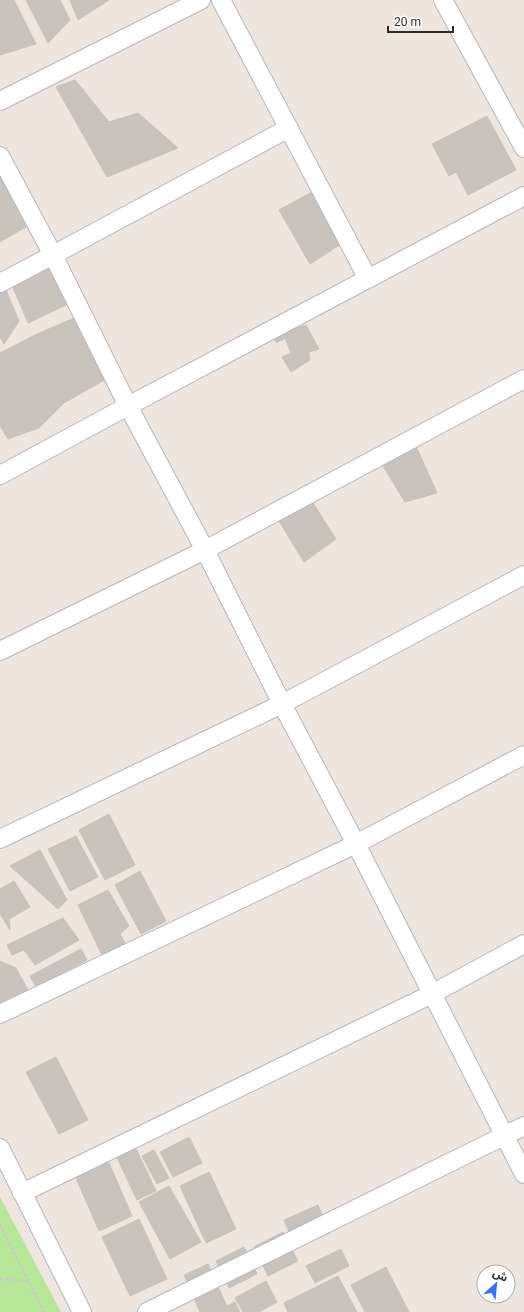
<svg xmlns="http://www.w3.org/2000/svg" width="524" height="1312" viewBox="0 0 524 1312" font-family="Roboto,'Noto Sans Arabic',sans-serif">
  <style>
    .green { fill: #b8e698 }
    .building { fill: #c9c3bd; stroke: #cac2b7 }
    .lines { fill: none; stroke-linecap: round; stroke-linejoin: round }
    .street-casing { stroke: #b2b5c0; stroke-width: 20 }
    .path { stroke: #c8c8c8; stroke-width: 2.5; stroke-dasharray: 3 2; stroke-linecap: butt }
    .street { stroke: #fff; stroke-width: 18 }
  </style>
  <rect width="100%" height="100%" fill="#eee6de"/>
  <!-- green -->
  <path class="green" d="M0 1197 61 1312H0Z"/>
  <!-- building -->
  <path class="building" d="M0 0H14L36 44 0 55Z
    M26 0H60L70 20 48 43Z
    M70 0H109L78 20Z
    M75 80 109 122 138 113 178 148 107 177 56 87Z
    M487 116 516 170 468 195 456 172 449 176 432 144Z
    M0 175 26 227 0 242Z
    M312 192 341 244 310 264 279 210Z
    M48 269 68 304 28 323 12 285Z
    M6 290 19 321 4 344 0 337V293Z
    M74 318 108 378 64 403 35 335Z
    M286 322 291 330 306 325 319 349 309 352 310 360 291 372 282 357 291 353 285 338 277 343 272 337Z
    M35 335 64 403 39 428 2 352Z
    M2 352 39 428 8 439 0 426V353Z
    M416 446 437 493 405 502 381 463Z
    M308 495 336 539 304 562 274 513Z
    M109 814 135 865 105 880 79 830Z
    M76 836 98 877 70 891 48 849Z
    M40 850 67 900 58 909 10 866Z
    M140 871 166 921 141 934 115 885Z
    M14 881 30 907 9 919 10 930 0 914V889Z
    M108 890 129 926 120 934 125 943 102 955 78 905Z
    M63 918 79 940 35 965 24 950 12 955 7 945Z
    M81 949 87 960 36 987 30 976Z
    M0 961 16 968 28 990 0 1005Z
    M56 1057 88 1120 59 1134 26 1072Z
    M189 1137 202 1163 173 1177 160 1152Z
    M131 1138 156 1191 137 1200 112 1147Z
    M154 1150 169 1178 157 1184 142 1156Z
    M106 1156 132 1216 99 1231 73 1171Z
    M209 1172 236 1229 206 1243 180 1186Z
    M169 1186 201 1242 170 1259 139 1202Z
    M318 1205 330 1233 296 1248 284 1220Z
    M139 1219 167 1279 130 1296 102 1237Z
    M283 1232 298 1261 268 1276 254 1247Z
    M244 1247 257 1274 229 1288 216 1261Z
    M341 1249 349 1266 315 1283 306 1266Z
    M208 1264 229 1311 226 1312H200L184 1275Z
    M386 1267 409 1312H365L351 1285Z
    M338 1276 357 1312H288L284 1303Z
    M266 1281 277 1302 259 1312H243L235 1298Z
    M235 1302 240 1312H230L227 1306Z"/>
  <g class="lines">
    <!-- street casing -->
    <g class="street-casing">
      <path id="street" d="M221 0 368 279
        M443 0 524 148
        M0 101 201 0
        M0 156 53 255 128 406 205 550 282 704 356 844 524 1174
        M0 283 53 255 289 128
        M0 475 128 406 524 196
        M0 651 205 550 524 379
        M0 839 282 704 524 575
        M0 1014 356 844 524 755
        M0 1148 82 1312
        M22 1193 432 994 524 944
        M147 1312 524 1126"/>
    </g>
    <!-- path -->
    <path class="path" d="M0 1225 44 1312
      M0 1279 29 1281"/>
    <!-- street -->
    <use href="#street" class="street"/>
  </g>
  <!-- north arrow -->
  <g transform="translate(496 1284) rotate(27)"><circle r="19" fill="#ffffff" stroke="#ababab"/>
  <path d="M0-3L7 15L0 10L-7 15Z" fill="#396cff"/>
  <text y="-6" font-size="11" font-weight="bold" text-anchor="middle" fill="#2c2c2c">ش</text>
  </g>
  <!-- scale -->
  <path d="M388 26v6h65v-6" fill="none" stroke="#2c2c2c" stroke-width="2"/>
  <text x="394" y="26" font-size="12" fill="#2c2c2c" stroke="#ffffff" stroke-width="3" paint-order="stroke">20 m</text>
</svg>
